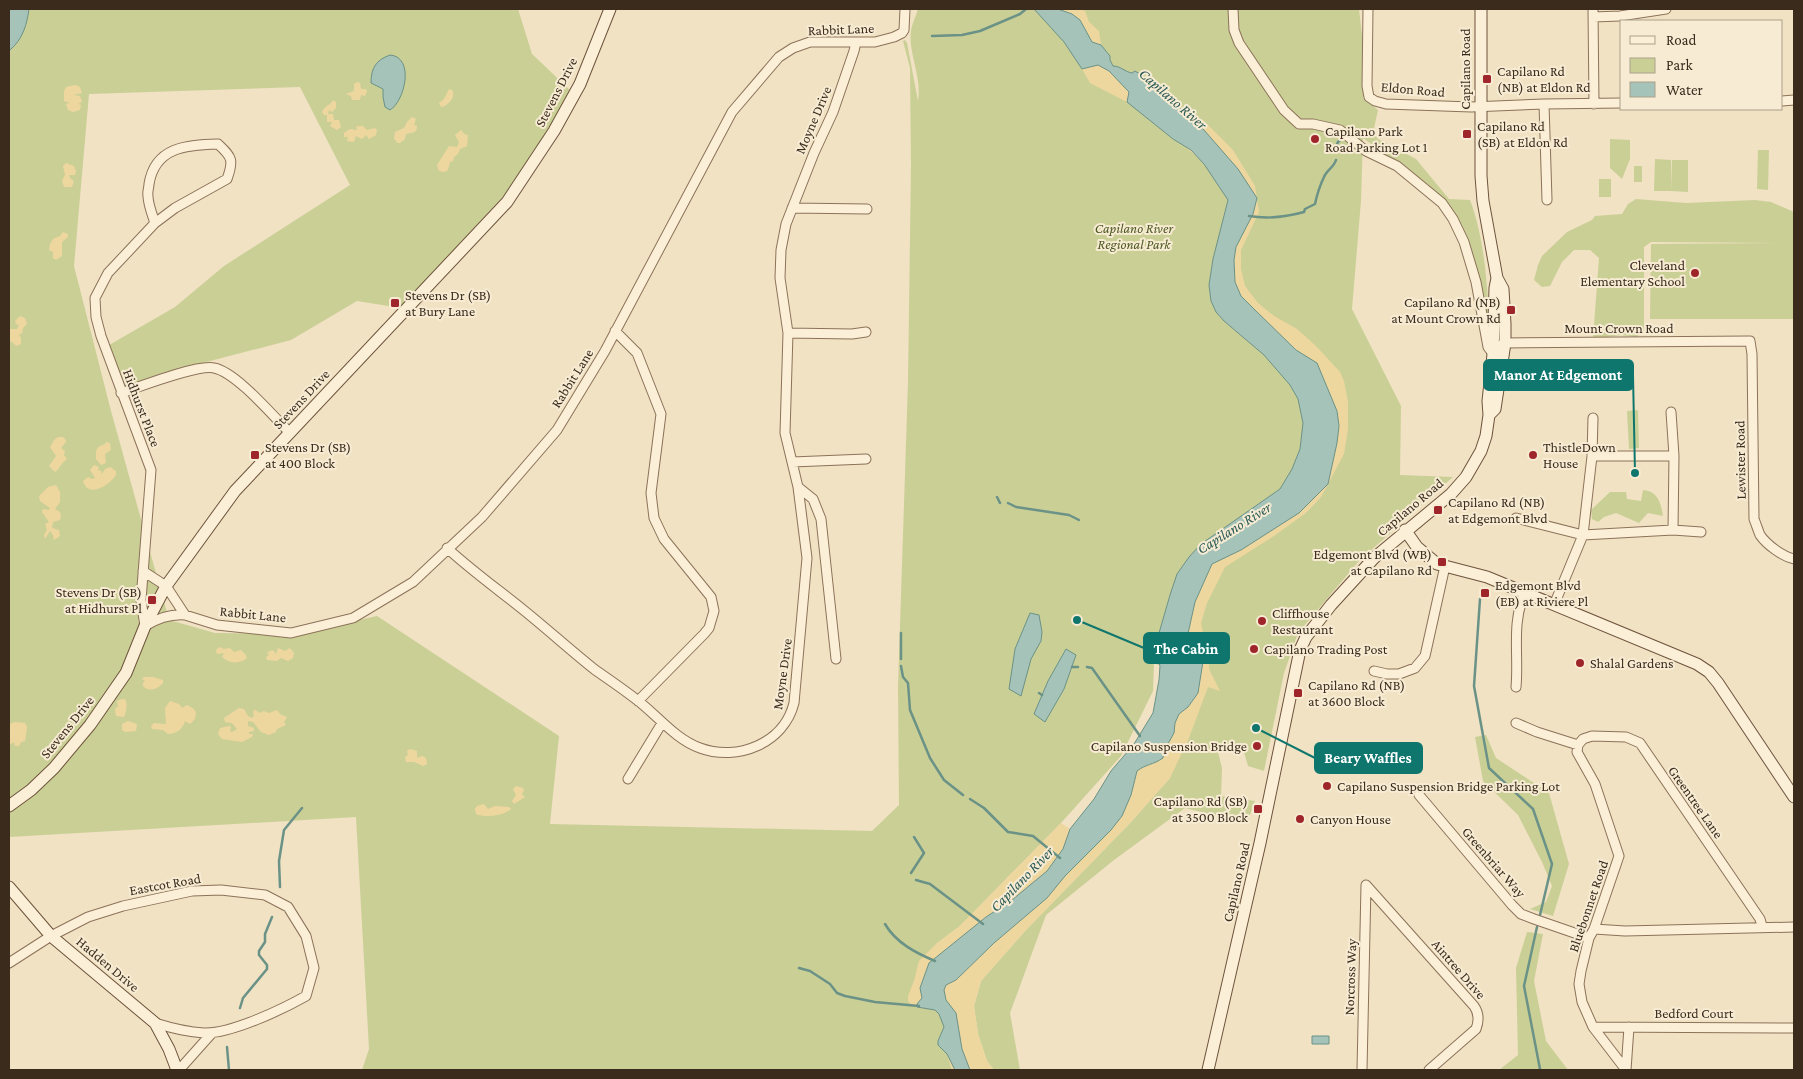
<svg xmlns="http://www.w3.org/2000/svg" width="1803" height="1079" viewBox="0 0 1803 1079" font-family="'Crimson Pro',serif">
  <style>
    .green { fill: #cacf96 }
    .sand { fill: #eed79f }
    .water { fill: #a5c3b9; stroke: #6b9287 }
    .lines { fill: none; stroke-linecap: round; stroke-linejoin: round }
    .stream { stroke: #6b9287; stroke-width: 2.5 }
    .street-casing { stroke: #8c7259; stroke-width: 11 }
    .secondary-casing { stroke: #6e533c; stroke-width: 13 }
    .street { stroke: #fbefd7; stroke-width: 9 }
    .secondary { stroke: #fbefd7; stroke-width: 11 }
    .poi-dot { fill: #9e2529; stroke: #f7ecd3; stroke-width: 2 }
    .labels { text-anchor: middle; stroke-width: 4; stroke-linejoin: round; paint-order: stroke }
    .street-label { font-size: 14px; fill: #3b2b1d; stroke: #f7ecd3 }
    .poi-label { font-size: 14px; fill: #3b2b1d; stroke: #f7ecd3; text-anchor: start }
    .park-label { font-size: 14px; font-style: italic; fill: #4c5823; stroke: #f7ecd3 }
    .water-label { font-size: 15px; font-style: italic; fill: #2c5b57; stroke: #f7ecd3 }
    .leader { fill: none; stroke: #0f766e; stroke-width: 2 }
    .callout-dot { fill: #0f766e; stroke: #f7ecd3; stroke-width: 2 }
    .callout { fill: #0f766e; stroke: #0f766e; stroke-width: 2 }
    .callout-label { font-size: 15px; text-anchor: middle; font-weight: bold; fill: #fff }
  </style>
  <rect width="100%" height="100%" fill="#f0e2c3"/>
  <!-- green -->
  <path class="green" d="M9 9H518L532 54 572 92 508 191 401 308 357 301 291 340 172 371 123 390 104 348 175 307 224 266 350 185 300 87 89 94 74 266 111 411 169 620 215 633 297 634 377 616 559 736 550 824 872 831 899 805 898 687 908 382 911 165 910 68 903 41 905 40 907 43 918 101C922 76 908 53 911 31 912 24 916 16 918 9H1359L1363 45V98L1378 110 1373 133 1378 139 1416 159 1449 199 1470 200C1484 236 1488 287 1489 326L1469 245 1463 228 1456 217 1400 165 1363 138 1361 201 1352 309 1401 406 1400 475 1453 477 1359 561 1298 633 1284 673 1264 771 1248 766 1244 752 1232 749 1218 752 1222 768 1221 796 1255 801 1247 823 1185 808 1114 860 1046 915 1010 1013 1020 1070H994L987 1061 978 1034 974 1006 981 981 1026 930 1131 822 1170 778 1208 686 1154 663 1153 691 1121 756 1061 823 960 926 936 944 924 1007 935 1010 939 1014 944 1027 938 1041V1045L947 1054 952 1070H362L369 1049 356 817 9 837Z
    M1610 139 1630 140V159L1622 179 1610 168Z
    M1758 150H1769L1768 190 1757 189Z
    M1655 159 1671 160V191H1654Z
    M1672 160H1688V192L1671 191Z
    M1634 166H1642V182H1634Z
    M1599 179H1611V197H1599Z
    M1636 199 1686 203 1755 200 1771 202 1794 212V319H1650L1651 244 1789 243 1651 242 1644 247V332L1636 337 1621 335 1593 339 1599 258 1590 250H1574L1562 262 1550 286 1542 287 1534 280 1538 265 1542 256 1567 232 1592 220 1595 216 1622 214 1628 204Z
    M1638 410 1639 448 1629 449 1627 411Z
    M1643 490C1658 491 1661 503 1663 516L1648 513 1639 523 1616 513 1604 517 1598 522 1592 519 1591 510 1610 492H1626L1627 499 1641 501Z
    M1486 735 1496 758 1549 793 1569 864 1553 916 1530 909 1546 902 1552 886 1542 862 1518 815 1483 781 1475 737Z
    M1527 932 1543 934 1534 981 1546 1041 1568 1070H1499L1518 1055 1516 968Z"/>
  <!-- sand -->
  <path class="sand" d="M1058 9H1079L1085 11 1089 22 1099 31 1101 45 1092 42 1072 14Z
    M1098 65 1109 71 1129 92 1127 102 1090 83 1082 69Z
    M357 82 360 83 361 89H366L367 91 365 96 361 95 360 100H352L351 96 346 94 354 91V84Z
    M75 85 80 87 82 93 73 95 80 96 82 102 78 104 81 105 80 110 73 112 68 110 66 104 70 103 64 101V91L66 87Z
    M449 89 452 90C456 97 450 102 445 106L441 107 439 103 444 99Z
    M333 100 336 102V108L332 112 329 110 328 114H333L334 120H339L341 127 337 130 330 126 332 122H327V115H324L322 112C325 105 331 105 333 100Z
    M1176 104 1204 121 1233 150 1255 186 1259 212 1241 250V269L1245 286 1258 303 1274 316 1297 329 1317 347 1340 372 1344 381 1348 402V429L1344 454 1321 497 1307 512 1274 536 1225 567 1207 603 1201 623 1209 658V669L1220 691 1208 687 1189 738 1170 778 1131 822 1026 930 981 981 974 1006 978 1034 987 1061 994 1070H952L947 1054 958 1031 956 1013 917 1004V1007L912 1006 908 1001V996L914 981 919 961 936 944 960 926 1061 823 1070 829 1094 799 1111 771 1134 744 1153 713 1159 680 1160 666 1155 647 1170 595 1177 574 1189 557 1201 544 1280 489 1292 470 1300 449 1303 423 1298 399 1291 385 1264 355 1224 321 1216 312 1211 301 1209 285 1213 259 1228 199C1211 172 1201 156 1173 139Z
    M412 117 416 119 414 125 417 126C417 134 412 132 406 134L405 139 400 143H397L394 138 395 132 404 128 407 122Z
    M358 126H363L367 130 375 128 377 130 376 135 369 139 366 135 362 139 356 136 354 142 347 141 348 137H344V133L350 129 357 130 356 127Z
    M461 130 464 134 468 135 467 146 460 149 458 154 454 157 453 161 450 162 448 170 444 172 439 171 437 165 449 146 457 147 459 142 455 135Z
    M66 163 74 166 76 171 75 175H69L70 178 74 181 72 187H64L62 181 65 175 63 166Z
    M63 232 68 234V237L62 242V256L56 260 53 258V252L49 250 50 244 53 239 60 236Z
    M20 316 25 318 27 324 23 328 22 333 19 335 21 338V344L16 346 12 342 9 341V329H17L19 325 16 324 15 321Z
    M58 437H63L66 440V442L61 448 65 451 64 455 67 459C61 463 59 470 55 472L49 466 56 456 50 447 54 440Z
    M106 442 110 443 111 450 105 454 106 463 101 465 96 459V451L98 447 105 444Z
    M94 465 99 467 98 470 101 471 102 474 105 469 110 467 116 471V475C110 485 88 499 83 481L88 477 92 479 95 478 90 470Z
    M56 485 60 492V502L55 509 60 512 61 516 60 520 53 522 52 528 59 530 60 536 54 540 53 535 50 531 45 539 44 535 47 530 45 524 49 522 42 512 43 509 49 510 50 508 40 501 39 496 48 487Z
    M219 647 224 649 230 648 234 652 241 650 246 655 247 658C240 664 229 664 222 657L224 653 217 654 216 650Z
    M278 648 285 651 290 648 294 653 293 658 288 661 281 658 277 661 267 660 266 657 269 655 267 652 273 650 276 654Z
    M144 677H153L163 680V683C157 690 149 692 143 686V683L145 681 142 679Z
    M122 699H125C128 703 126 713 124 717L116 716 115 708 118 707 117 701Z
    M170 701 179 704 182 708 187 705 194 709 196 713 195 719 190 724 185 721C183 729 176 734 168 734L163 730 152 729 151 726 154 723 166 724 165 708Z
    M239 708 244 709 248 716 252 718 254 716 253 711 256 710 259 713 264 711 269 713 277 710 280 714 287 717 284 722 286 725 277 729 276 732 269 735 261 732 253 722 248 721V726L254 728V731L249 732V734H253L252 737 242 742 222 739 218 734 220 728 229 726 231 727 230 731 232 732 237 729 232 723 225 722 224 718Z
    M128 721 137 724 136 731 125 732 122 730V724Z
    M15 722 25 723 27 727 25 741 21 742 19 746H15L14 742 11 744 9 743V724Z
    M410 749 417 751V758L422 756 426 758 427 764 423 766 414 762H406L405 757 408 755 407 751Z
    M516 786 523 788 524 790 522 794 525 797 514 804 512 801 516 795 513 789Z
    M484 804 488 809 495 806 509 807 511 809C503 816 486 818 476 814L475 809 477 806Z"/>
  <!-- water -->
  <path class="water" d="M9 9H29C27 24 23 39 10 50L9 49Z
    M1034 9H1058L1072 14 1080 20 1092 42 1101 45 1110 56V60L1113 66C1121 66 1125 72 1132 73L1135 71C1146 76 1143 87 1158 86L1163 90 1164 95 1176 104 1190 118 1204 130 1238 169 1257 198 1253 214 1236 247 1234 260 1235 282 1241 296 1254 309 1296 350 1317 363 1337 411 1339 426 1337 443 1328 484 1299 513 1241 550 1212 564 1195 602 1187 638 1204 655 1198 693 1188 707 1179 714 1175 723 1174 733 1164 751 1163 758C1153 765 1146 764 1137 771L1131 795 1122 816 1111 830 1065 876 1047 898 994 943 956 980 946 985 944 990 946 1000 956 1013 962 1049 970 1070H955L947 1054 938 1045V1041L944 1027 939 1014 935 1010 917 1007V1004L922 998 920 988 929 963 986 917 1012 900 1047 871 1063 849 1070 829 1094 799 1111 771 1134 744 1153 713 1159 680 1160 666 1155 647 1170 595 1177 574 1189 557 1201 544 1280 489 1292 469 1300 449 1303 423 1298 399 1290 385 1264 355 1224 321 1216 312 1211 301 1209 285 1213 259 1228 200 1204 164 1191 150 1173 139 1127 102 1129 92 1109 71 1098 65 1082 69 1064 42Z
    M390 55C415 57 405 101 390 110L385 107 383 97V89L371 83C371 68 376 60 390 55Z
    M1030 613 1039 615 1042 632 1041 641 1031 659 1021 696 1009 689 1015 649Z
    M1066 649 1076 655 1064 689 1045 722 1034 714 1048 681Z
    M1312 1036H1329V1044H1312Z"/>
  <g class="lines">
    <!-- stream -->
    <path class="stream" d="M932 36 962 35 980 31 1020 14 1026 9
      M1335 149 1338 142 1342 138
      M1249 216C1267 219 1286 217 1304 212L1305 209 1315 204C1317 195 1320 185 1324 177 1327 170 1334 167 1336 160
      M997 497 1000 503
      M1008 503 1016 507 1069 515 1079 520
      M1480 599 1474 686 1489 768 1533 809 1552 864 1540 915
      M901 633V659
      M901 666 903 677 908 683 910 710 930 758 944 780 963 795
      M1072 667H1078
      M1087 667 1092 668 1140 736
      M1039 693 1042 695
      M970 799 984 808 1008 832 1033 836 1060 858
      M911 873 924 853 914 837
      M916 880 930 884 983 924
      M280 887 279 861 284 830 302 808
      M885 924C896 943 916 953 935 961
      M1537 927 1524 986 1540 1069 1539 1070
      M799 968 810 971 830 984 837 993 845 996 875 1002 919 1006
      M240 1008 243 998 267 969V965L259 955V951L265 942V934L272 917
      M227 1047 229 1070"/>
    <!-- street casing -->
    <g class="street-casing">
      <path id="street" d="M1233 9 1234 30 1239 43 1284 110 1299 124H1313L1340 130 1366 151 1397 166 1442 203 1453 219 1464 242 1476 282 1488 347 1491 351
        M1368 9 1367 86 1369 97 1375 101 1386 104 1471 107 1544 104 1622 103
        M1593 9 1594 104
        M1593 17 1620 16 1666 9
        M1782 101 1794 100
        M1544 104 1547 200
        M792 208 867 209
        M155 223C152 214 148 204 148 196 147 192 149 188 149 184 155 147 186 145 218 144 232 157 234 160 227 179L175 208 155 223 108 273 95 298 96 317 101 336 151 470 141 600 145 626C158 618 170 614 185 615
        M615 331 637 353 661 414 651 493 654 518 664 539 711 597 714 611 709 628 704 634 638 701
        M788 333 852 334 866 332
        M1501 345 1505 343 1750 341 1752 354 1754 519C1756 524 1758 530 1760 535 1767 545 1782 556 1794 559
        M121 393C139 387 198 364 214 368 236 372 273 416 290 433
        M1671 412 1674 456 1673 530
        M1593 418 1592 456 1583 535 1673 530 1701 532
        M1592 456H1674
        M792 462 866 459
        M798 487 813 499 821 519 836 659
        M1516 518 1583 535 1554 605
        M447 548C471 570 496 588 521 608 546 628 569 649 594 669 608 679 623 689 637 700 658 716 675 739 700 748 738 762 784 743 794 703L807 558 798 487 785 433 788 333 780 278 781 250 786 224 814 153 833 112 854 51 856 42
        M143 571 166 586 185 615 217 625 291 633 353 618 413 582 482 517 557 430 605 351 732 112 779 57 793 48 810 42H875L894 37 902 33 904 30 905 9
        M1374 671 1387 674H1399L1415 668 1425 656 1445 566
        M1516 687C1519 654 1511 624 1525 592
        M1516 723 1537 732 1578 745
        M628 779 662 723
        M1419 795 1512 905 1521 914 1534 919 1589 938
        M1366 885 1474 1006C1479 1013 1479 1021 1476 1029L1429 1070
        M1594 929 1625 931 1794 927
        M9 963 51 936 88 917 123 906 192 891 221 890 265 895 288 907 306 936 314 968 306 996C283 1009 231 1034 204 1033 187 1032 171 1028 155 1023
        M1593 1027 1794 1028
        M179 1070 212 1033
        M1362 1070 1366 885
        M1626 1070 1593 1027 1582 1002 1579 984 1581 971 1589 938 1594 929 1619 856 1595 784 1577 752 1578 745 1583 739 1592 736 1626 737 1640 743 1760 919 1762 926
        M1626 1070 1629 1027"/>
    </g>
    <!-- secondary casing -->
    <g class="secondary-casing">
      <path id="secondary" d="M1481 9V176L1483 201 1497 278 1503 289 1505 324V343L1495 409 1489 415
        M1405 530 1417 547 1437 564 1487 577 1697 664 1709 672 1718 683 1794 797
        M9 806 31 790 54 768 90 725 126 673 145 626 166 586 235 491 507 202 554 131 580 84 610 9
        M9 887 51 936 155 1023 169 1049 177 1070
        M1208 1070 1260 843 1300 650 1306 637 1331 605 1374 558 1451 494 1466 477 1481 451 1486 436 1489 415 1488 401 1493 354 1495 288 1497 278"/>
    </g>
    <!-- street -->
    <use href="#street" class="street"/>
    <!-- secondary -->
    <use href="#secondary" class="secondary"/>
  </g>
  <!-- markers -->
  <g class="poi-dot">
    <rect x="1482" y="74" width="10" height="10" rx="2.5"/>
    <rect x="1462" y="129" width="10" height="10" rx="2.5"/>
    <circle cx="1315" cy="139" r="5"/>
    <circle cx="1695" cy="273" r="5"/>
    <rect x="390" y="298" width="10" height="10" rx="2.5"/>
    <rect x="1506" y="305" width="10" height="10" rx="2.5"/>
    <rect x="250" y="450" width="10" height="10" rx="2.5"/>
    <circle cx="1533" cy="455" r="5"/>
    <rect x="1433" y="505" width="10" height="10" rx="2.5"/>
    <rect x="1437" y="557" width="10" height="10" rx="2.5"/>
    <rect x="1480" y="588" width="10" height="10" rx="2.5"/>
    <rect x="147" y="595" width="10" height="10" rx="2.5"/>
    <circle cx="1262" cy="621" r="5"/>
    <circle cx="1254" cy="649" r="5"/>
    <circle cx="1580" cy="663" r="5"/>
    <rect x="1293" y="688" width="10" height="10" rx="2.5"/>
    <circle cx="1257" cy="746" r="5"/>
    <circle cx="1327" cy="786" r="5"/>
    <rect x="1253" y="804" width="10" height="10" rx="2.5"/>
    <circle cx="1300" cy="819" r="5"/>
  </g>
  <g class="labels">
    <!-- street labels -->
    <g class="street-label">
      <text transform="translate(841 29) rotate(-2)" y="5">Rabbit Lane</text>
      <text transform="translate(1465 69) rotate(-90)" y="5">Capilano Road</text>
      <text transform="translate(1413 89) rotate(5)" y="5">Eldon Road</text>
      <text transform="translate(556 92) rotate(-63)" y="5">Stevens Drive</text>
      <text transform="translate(813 120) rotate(-67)" y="5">Moyne Drive</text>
      <text x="1619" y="333">Mount Crown Road</text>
      <text transform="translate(572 378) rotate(-58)" y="5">Rabbit Lane</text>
      <text transform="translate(301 399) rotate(-47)" y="5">Stevens Drive</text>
      <text transform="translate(142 408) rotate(69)" y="5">Hidhurst Place</text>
      <text transform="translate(1740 460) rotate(-91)" y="5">Lewister Road</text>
      <text transform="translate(1410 507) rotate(-40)" y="5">Capilano Road</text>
      <text transform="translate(253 614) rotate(6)" y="5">Rabbit Lane</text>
      <text transform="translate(782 674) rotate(-82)" y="5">Moyne Drive</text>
      <text transform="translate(67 727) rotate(-51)" y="5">Stevens Drive</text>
      <text transform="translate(1696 802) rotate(55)" y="5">Greentree Lane</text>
      <text transform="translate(1494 862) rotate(49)" y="5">Greenbriar Way</text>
      <text transform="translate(1236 882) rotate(-77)" y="5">Capilano Road</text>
      <text transform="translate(165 884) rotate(-10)" y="5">Eastcot Road</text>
      <text transform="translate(1588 906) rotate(-71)" y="5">Bluebonnet Road</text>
      <text transform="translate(108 964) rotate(40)" y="5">Hadden Drive</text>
      <text transform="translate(1459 969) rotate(49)" y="5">Aintree Drive</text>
      <text transform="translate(1350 977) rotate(-88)" y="5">Norcross Way</text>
      <text x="1694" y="1018">Bedford Court</text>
    </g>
    <!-- poi labels -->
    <g class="poi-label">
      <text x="1497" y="76">Capilano Rd<tspan x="1497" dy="16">(NB) at Eldon Rd</tspan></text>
      <text x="1477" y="131">Capilano Rd<tspan x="1477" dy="16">(SB) at Eldon Rd</tspan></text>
      <text x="1325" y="136">Capilano Park<tspan x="1325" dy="16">Road Parking Lot 1</tspan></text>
      <text x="1685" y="270" text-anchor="end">Cleveland<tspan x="1685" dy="16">Elementary School</tspan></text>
      <text x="405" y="300">Stevens Dr (SB)<tspan x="405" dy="16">at Bury Lane</tspan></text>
      <text x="1501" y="307" text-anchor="end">Capilano Rd (NB)<tspan x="1501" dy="16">at Mount Crown Rd</tspan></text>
      <text x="265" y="452">Stevens Dr (SB)<tspan x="265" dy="16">at 400 Block</tspan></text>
      <text x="1543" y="452">ThistleDown<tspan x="1543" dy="16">House</tspan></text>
      <text x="1448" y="507">Capilano Rd (NB)<tspan x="1448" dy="16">at Edgemont Blvd</tspan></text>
      <text x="1432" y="559" text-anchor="end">Edgemont Blvd (WB)<tspan x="1432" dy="16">at Capilano Rd</tspan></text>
      <text x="1495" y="590">Edgemont Blvd<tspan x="1495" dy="16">(EB) at Riviere Pl</tspan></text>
      <text x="142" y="597" text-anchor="end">Stevens Dr (SB)<tspan x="142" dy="16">at Hidhurst Pl</tspan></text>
      <text x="1272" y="618">Cliffhouse<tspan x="1272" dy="16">Restaurant</tspan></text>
      <text x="1264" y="654">Capilano Trading Post</text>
      <text x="1590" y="668">Shalal Gardens</text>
      <text x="1308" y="690">Capilano Rd (NB)<tspan x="1308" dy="16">at 3600 Block</tspan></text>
      <text x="1247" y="751" text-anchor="end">Capilano Suspension Bridge</text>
      <text x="1337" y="791">Capilano Suspension Bridge Parking Lot</text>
      <text x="1248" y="806" text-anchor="end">Capilano Rd (SB)<tspan x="1248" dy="16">at 3500 Block</tspan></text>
      <text x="1310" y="824">Canyon House</text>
    </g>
    <!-- park labels -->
    <g class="park-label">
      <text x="1134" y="233">Capilano River<tspan x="1134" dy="16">Regional Park</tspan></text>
    </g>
    <!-- water labels -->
    <g class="water-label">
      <text transform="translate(1173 99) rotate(41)" y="5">Capilano River</text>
      <text transform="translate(1234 528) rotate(-32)" y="5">Capilano River</text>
      <text transform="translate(1022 879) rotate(-46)" y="5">Capilano River</text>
    </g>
  </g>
  <!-- callouts -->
  <path class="leader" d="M1635 473L1633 375M1077 620L1144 648M1256 728L1315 758"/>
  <g class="callout-dot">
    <circle cx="1635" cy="473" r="5"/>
    <circle cx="1077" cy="620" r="5"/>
    <circle cx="1256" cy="728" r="5"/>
  </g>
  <g class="callout">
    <rect x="1484" y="360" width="149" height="30" rx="5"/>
    <rect x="1144" y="633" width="85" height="30" rx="5"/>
    <rect x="1315" y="743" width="107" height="30" rx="5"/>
  </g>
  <g class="callout-label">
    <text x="1558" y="380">Manor At Edgemont</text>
    <text x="1186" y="654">The Cabin</text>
    <text x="1368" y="763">Beary Waffles</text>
  </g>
  <!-- border -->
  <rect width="1803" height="1079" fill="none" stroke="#3b2b1d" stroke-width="20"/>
  <!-- legend -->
  <rect x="1620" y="20" width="162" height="90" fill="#f7ecd3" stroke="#ac9f8a"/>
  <rect x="1630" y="36" width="25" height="8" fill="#fbefd7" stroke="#ac9f8a"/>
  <text x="1666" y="45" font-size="15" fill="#3b2b1d">Road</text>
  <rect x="1630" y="58" width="25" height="15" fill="#cacf96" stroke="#ac9f8a"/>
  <text x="1666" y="70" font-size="15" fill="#3b2b1d">Park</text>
  <rect x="1630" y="82" width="25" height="15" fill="#a5c3b9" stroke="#ac9f8a"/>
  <text x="1666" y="95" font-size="15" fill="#3b2b1d">Water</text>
</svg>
